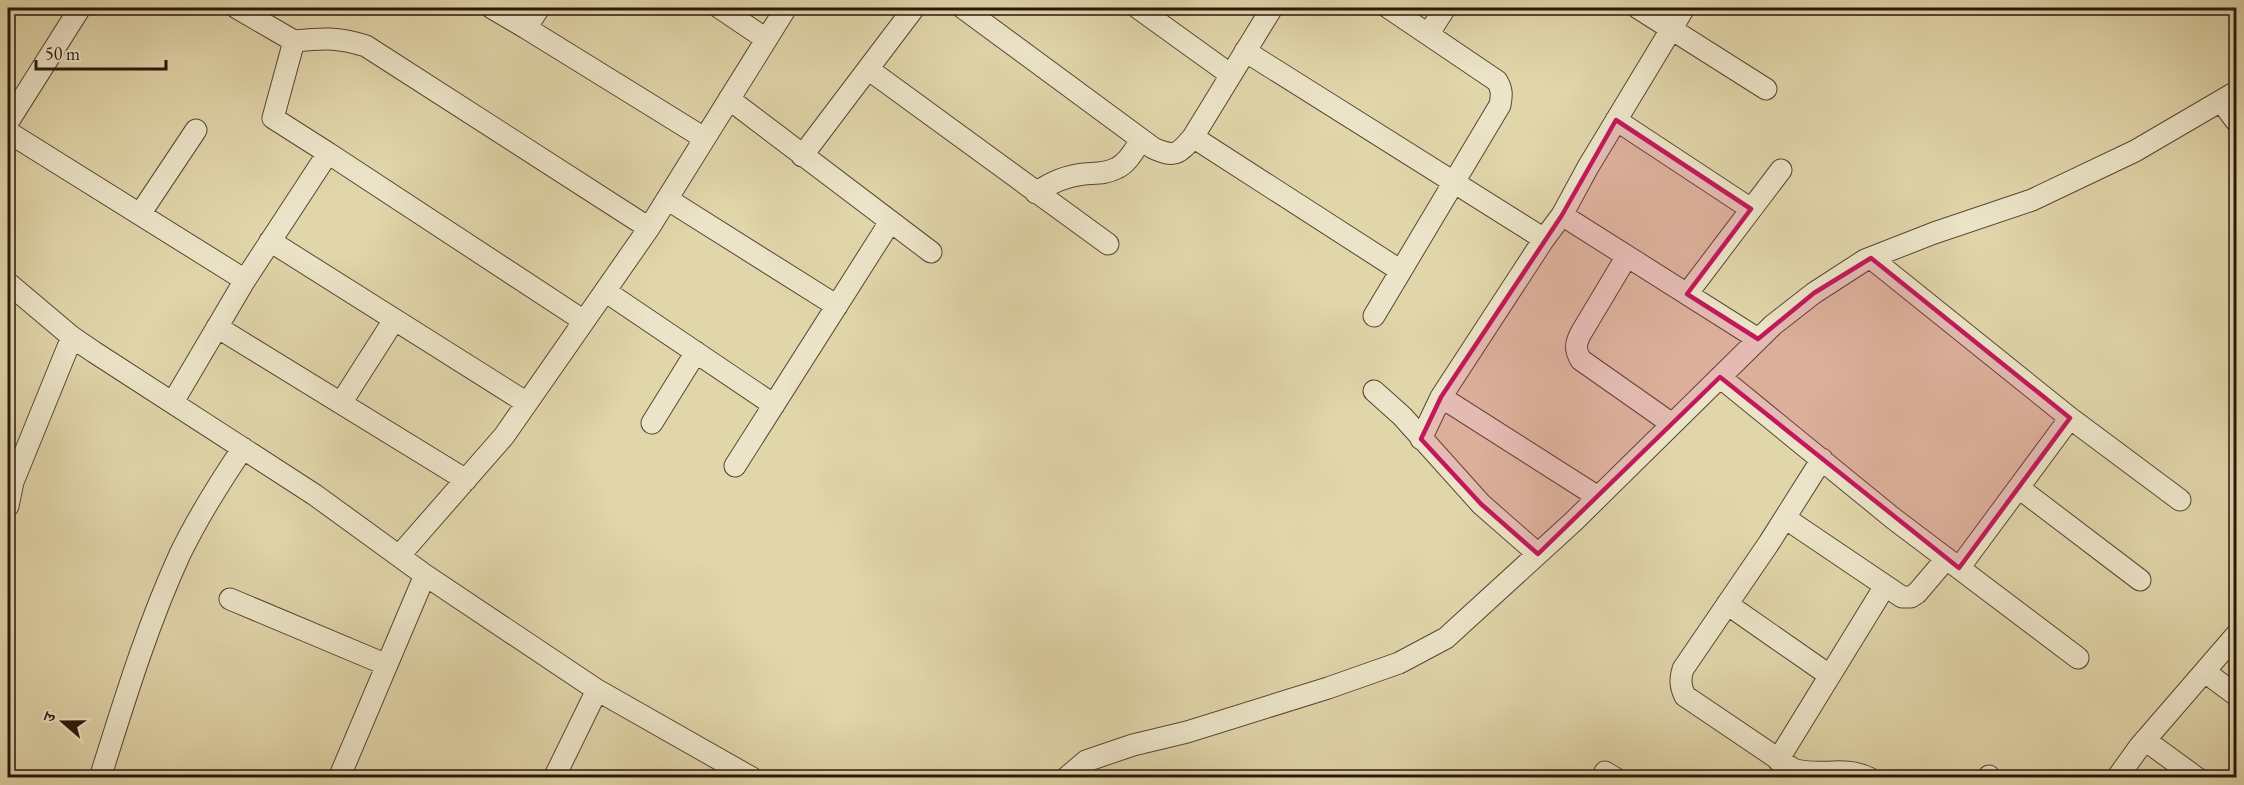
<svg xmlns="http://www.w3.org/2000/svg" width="2244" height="785" viewBox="0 0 2244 785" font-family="'EB Garamond','Noto Serif Devanagari',serif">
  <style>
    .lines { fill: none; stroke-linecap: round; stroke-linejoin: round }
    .minor-casing { stroke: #564733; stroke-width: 23 }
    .minor { stroke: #ece4c8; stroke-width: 21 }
    .marked { fill: #c2185b; fill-opacity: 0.2; stroke: #c2185b; stroke-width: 4.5; stroke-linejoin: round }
  </style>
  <rect width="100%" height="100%" fill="#e1d5aa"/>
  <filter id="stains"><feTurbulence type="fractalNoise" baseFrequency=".00333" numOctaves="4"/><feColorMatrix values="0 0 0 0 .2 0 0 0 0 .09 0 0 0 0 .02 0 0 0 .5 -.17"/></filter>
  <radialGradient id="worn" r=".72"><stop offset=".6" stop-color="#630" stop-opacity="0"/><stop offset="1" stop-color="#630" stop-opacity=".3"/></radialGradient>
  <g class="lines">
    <!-- minor casing -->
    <g class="minor-casing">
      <path id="minor" d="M237 8 294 41 273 118 328 153 245 280
        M492 8 526 28 539 8
        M720 8 766 39
        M963 8 1153 148C1175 158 1179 154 1193 137L1272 8
        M1138 8 1231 75
        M1638 8 1766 89
        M1684 8 1588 167 1562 215 1758 339
        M526 28 704 138
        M1429 33 1445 8
        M294 41C322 38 338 37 366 46L649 228
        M1245 51 1544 239 1562 215
        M868 69 1108 244
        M729 99 931 252
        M2221 101 2236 121
        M1616 120 1751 209
        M8 122 80 8
        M8 132 245 280 173 402
        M1193 137 1401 271
        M328 153 584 321
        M802 156 914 8
        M1036 193C1051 182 1065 176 1084 174 1095 173 1106 174 1117 168 1128 163 1135 149 1141 140
        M667 199 837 306
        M140 214 196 130
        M270 241 527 403
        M1627 256 1581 333C1575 344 1575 350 1581 360L1672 424
        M1871 258 2070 418 2180 500
        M8 283 72 337 94 352 315 495 425 575 597 690 752 778
        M605 291 774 405
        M1687 294 1781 170
        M1374 316 1500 105C1502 95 1502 89 1497 81L1389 8
        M217 327 466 480
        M1720 377 1894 519 2078 658
        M1374 391 1402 416 1481 504 1538 554
        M1441 397 1598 497
        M341 403 394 320
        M652 423 696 352
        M1421 439 1441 397 1544 239
        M1822 459 1769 543 1683 669C1680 679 1680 686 1685 696L1793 769C1819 778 1843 765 1869 778
        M735 466 890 222
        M8 481 13 482 72 337
        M2019 488 2140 580
        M8 506 13 482
        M1785 518 1902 597H1911L1917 593 1946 559
        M399 556 504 436 649 228 786 8
        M1959 568 2070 418
        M230 599 387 665
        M1727 604 1829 675
        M2205 672 2236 695
        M2145 740 2197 778
        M1778 760 1885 586
        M1605 772 1615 778
        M100 778C124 702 147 626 180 554 198 517 220 482 243 448
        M339 778 425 575
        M554 778 597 690
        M1066 778 1086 761 1133 745 1187 732 1328 688 1399 663 1446 638 1574 521 1773 325 1814 293 1865 260 1934 233 2032 200 2135 151 2236 92
        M1988 778 1989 776
        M2117 778 2140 746 2236 635"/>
    </g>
    <!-- minor -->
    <use href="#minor" class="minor"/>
  </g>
  <!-- marked area -->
  <path class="marked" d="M1616 120 1751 209 1687 294 1758 339 1814 293 1871 258 2070 418 1959 568 1720 377 1538 554 1481 504 1421 439 1441 397 1562 215Z"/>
  <!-- margin -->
  <rect width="2244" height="785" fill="none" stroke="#e1d5aa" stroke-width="30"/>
  <rect x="9" y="9" width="2226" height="767" fill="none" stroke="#28180b" stroke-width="3"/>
  <rect x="15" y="15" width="2214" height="755" fill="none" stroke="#28180b" stroke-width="1.5"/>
  <!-- north arrow -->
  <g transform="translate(63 722) rotate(290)" stroke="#ece4c8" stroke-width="4.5" paint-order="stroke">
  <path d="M0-4.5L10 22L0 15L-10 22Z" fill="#28180b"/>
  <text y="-9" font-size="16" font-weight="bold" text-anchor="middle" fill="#28180b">उ</text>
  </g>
  <!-- scale -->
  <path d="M36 60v9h130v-9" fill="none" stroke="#28180b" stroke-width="3"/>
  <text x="45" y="60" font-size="18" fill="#28180b" stroke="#ece4c8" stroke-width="4.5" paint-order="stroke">50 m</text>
  <rect width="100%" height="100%" filter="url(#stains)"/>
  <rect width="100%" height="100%" fill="url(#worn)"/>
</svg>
